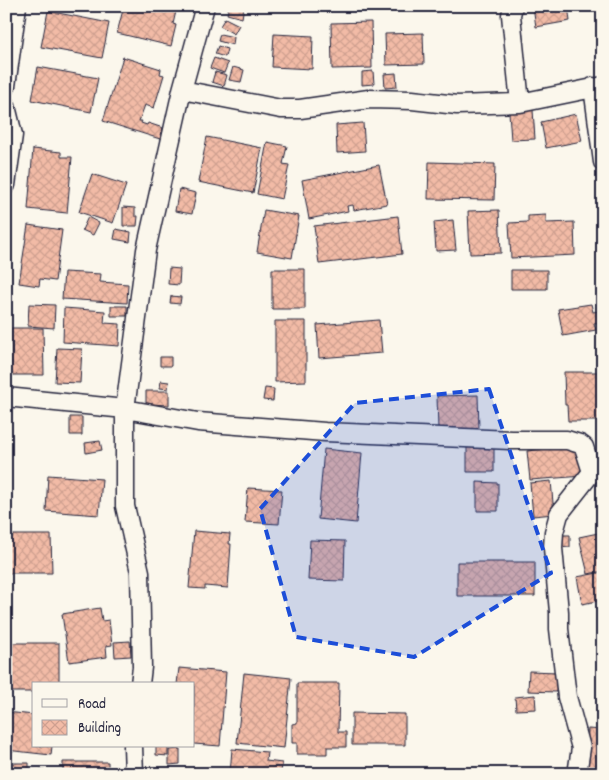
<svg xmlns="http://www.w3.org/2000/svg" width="609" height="780" viewBox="0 0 609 780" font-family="Dekko,sans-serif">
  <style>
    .building { fill: url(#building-cross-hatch); stroke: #22223b }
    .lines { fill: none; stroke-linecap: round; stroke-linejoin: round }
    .street-casing { stroke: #22223b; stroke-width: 21 }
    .street { stroke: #fbf7ec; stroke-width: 18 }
    .marked { fill: #1d4ed8; fill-opacity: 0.2; stroke: #1d4ed8; stroke-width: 4; stroke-dasharray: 10 6; stroke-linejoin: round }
  </style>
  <defs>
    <pattern id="building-cross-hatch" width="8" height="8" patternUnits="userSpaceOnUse" patternTransform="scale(1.25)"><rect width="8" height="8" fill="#f2bba6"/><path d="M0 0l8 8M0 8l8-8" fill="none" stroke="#cfa090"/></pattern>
  </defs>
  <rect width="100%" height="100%" fill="#fbf7ec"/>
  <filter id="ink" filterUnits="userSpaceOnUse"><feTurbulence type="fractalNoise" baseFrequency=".02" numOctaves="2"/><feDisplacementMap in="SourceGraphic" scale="10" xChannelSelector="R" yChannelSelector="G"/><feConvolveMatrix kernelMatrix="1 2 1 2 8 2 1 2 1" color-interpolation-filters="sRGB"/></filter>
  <g filter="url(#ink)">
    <!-- building -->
    <path class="building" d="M124 6H172L177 7 173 24 176 25 171 46 117 33Z
      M229 6H244L242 18 227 14Z
      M533 6H568L570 21 536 27Z
      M48 11 109 23 102 58 41 47Z
      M225 18 239 25 234 34 220 26Z
      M603 18V52H600L599 19Z
      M371 22 372 68 332 69 331 23Z
      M423 33 424 64 386 65 385 34Z
      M220 34 234 37 233 45 218 41Z
      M274 34 313 36 312 69 272 67Z
      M218 46 227 49 225 57 215 54Z
      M123 57 161 69 160 74 164 75 154 108 145 105 139 121H142L141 123 147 125 148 123 163 128 160 139 103 121Z
      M214 58 228 63 224 73 210 68Z
      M38 67 98 78 91 112 32 100Z
      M233 67 244 70 241 82 229 80Z
      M373 71 374 84 362 85V72Z
      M215 72 227 75 224 86 212 82Z
      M396 73 397 87 385 88 384 74Z
      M533 110 535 139 511 140 509 112Z
      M576 114 582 141 546 148 541 122Z
      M363 123 365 151 337 153 336 125Z
      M207 137 262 148 253 193 198 182Z
      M267 142 287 146 283 164 289 165 282 199 257 194Z
      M33 149 61 152V157H72L67 213 28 209Z
      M429 162 495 164 494 200 428 199Z
      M379 165 387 204 354 210 353 205 347 206 348 211 309 219 302 180Z
      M92 174 126 185 113 223 79 212Z
      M179 189 196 193 192 214 175 211Z
      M123 207 135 208V216H138L137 226H123Z
      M264 210 299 216 292 258 257 252Z
      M499 210 501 253 470 254 468 211Z
      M546 215V223L574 222 575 255 511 258 509 223 528 222V216Z
      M398 216 402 254 319 264 314 226Z
      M88 217 99 223 93 235 82 230Z
      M453 220 456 250 436 251 434 222Z
      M28 225 62 230 55 281 40 279 39 286 19 283Z
      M116 229 131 232 130 242 114 239Z
      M169 268 180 269 179 285 168 284Z
      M272 269H305V309H272Z
      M511 270H547V289H511Z
      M64 272 101 274 100 282 128 284 127 303 62 299Z
      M171 296 181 297 180 304 170 303Z
      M29 304 55 305 54 328 28 326Z
      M591 304 593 312 600 311 602 322 594 323 596 330 563 336 558 309Z
      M111 306H127V316H111Z
      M64 308 105 311 104 323 120 324 119 346 63 342Z
      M379 320 382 353 319 358 317 325Z
      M275 321H306V381L275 382Z
      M11 328H43L44 375H11Z
      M57 348 82 349 80 383 55 382Z
      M160 357H171V366H160Z
      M564 372H599V421H568L567 405H565Z
      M161 381 169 382 168 389 160 388Z
      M265 388 274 389 273 401 263 400Z
      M146 391H169V405L146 404Z
      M478 395 479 429 438 430 437 396Z
      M70 417H82V435H70Z
      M100 441 102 450 86 453 85 443Z
      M467 444H494V472H467Z
      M581 446 584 476 530 480 527 451Z
      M324 449 362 453 356 523 318 519Z
      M591 454H603V464H591Z
      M48 475 102 479 99 515 46 511Z
      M551 481 554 514 533 516 530 483Z
      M477 482 498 483V511H477Z
      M248 488 282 490 279 524 245 522Z
      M194 531 230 534 229 544H231L228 588 205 586V589L189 588Z
      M603 532V571L588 574 579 537Z
      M6 535H51L52 573H6Z
      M557 535H570V547L558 548Z
      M310 540 345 541 344 581 308 580Z
      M457 562H535V596H457Z
      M603 572V600L582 604 577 577Z
      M100 608 102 621 109 620 112 645 106 646 107 657 69 662 62 614Z
      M130 641 131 656 115 657 114 642Z
      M6 643H59V684H34V692H6Z
      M179 668 226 672 220 746 194 744V684H177Z
      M529 671 557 672 556 692 528 691Z
      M244 673 291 678 284 748 237 743Z
      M297 683H339L338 732H346V747H327V754H297V743H292V724L297 723Z
      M535 695 536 709 516 710 515 697Z
      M6 712 34 715V746H52L51 755 6 750Z
      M352 713 405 714V745H352Z
      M588 729 603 730V774H586Z
      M156 746H168V756L156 755Z
      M180 749V764L169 765V750Z
      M232 749 267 752 266 761 282 763 281 774H230Z
      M63 762H108V774H63Z
      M7 763H29V770L47 771V774H6Z"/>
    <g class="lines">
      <!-- street casing -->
      <g class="street-casing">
        <path id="street" d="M513 6 511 15 520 103
          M6 86 17 6
          M593 87 603 162
          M182 90 281 109H300L369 99 412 100 457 105 520 103 603 86
          M6 106 13 135 6 185
          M6 397 125 409 198 422 325 432 511 440H567L580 444 584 447 592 472 559 514 554 532 553 548 559 612V629L567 697 581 748 577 774
          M140 684 142 667 140 572 125 506V409L146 250 182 90 205 6
          M133 746 134 774"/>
      </g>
      <!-- street -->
      <use href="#street" class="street"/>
    </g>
  </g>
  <!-- marked area -->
  <path class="marked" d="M489 389 551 573 414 657 296 637 260 509 355 403Z"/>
  <!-- margin -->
  <rect width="609" height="780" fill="none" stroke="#fbf7ec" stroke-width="25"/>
  <rect x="12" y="12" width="584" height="755" fill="none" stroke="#22223b" stroke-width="2" filter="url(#ink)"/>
  <!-- legend -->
  <rect x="32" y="682" width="162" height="65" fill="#fbf7ec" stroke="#a4a2a5"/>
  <rect x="42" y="699" width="25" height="8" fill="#fbf7ec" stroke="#a4a2a5"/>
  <text x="78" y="708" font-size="15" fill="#22223b">Road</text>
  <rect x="42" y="720" width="25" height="15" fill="url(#building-cross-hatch)" stroke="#a4a2a5"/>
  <text x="78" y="732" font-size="15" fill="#22223b">Building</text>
</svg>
